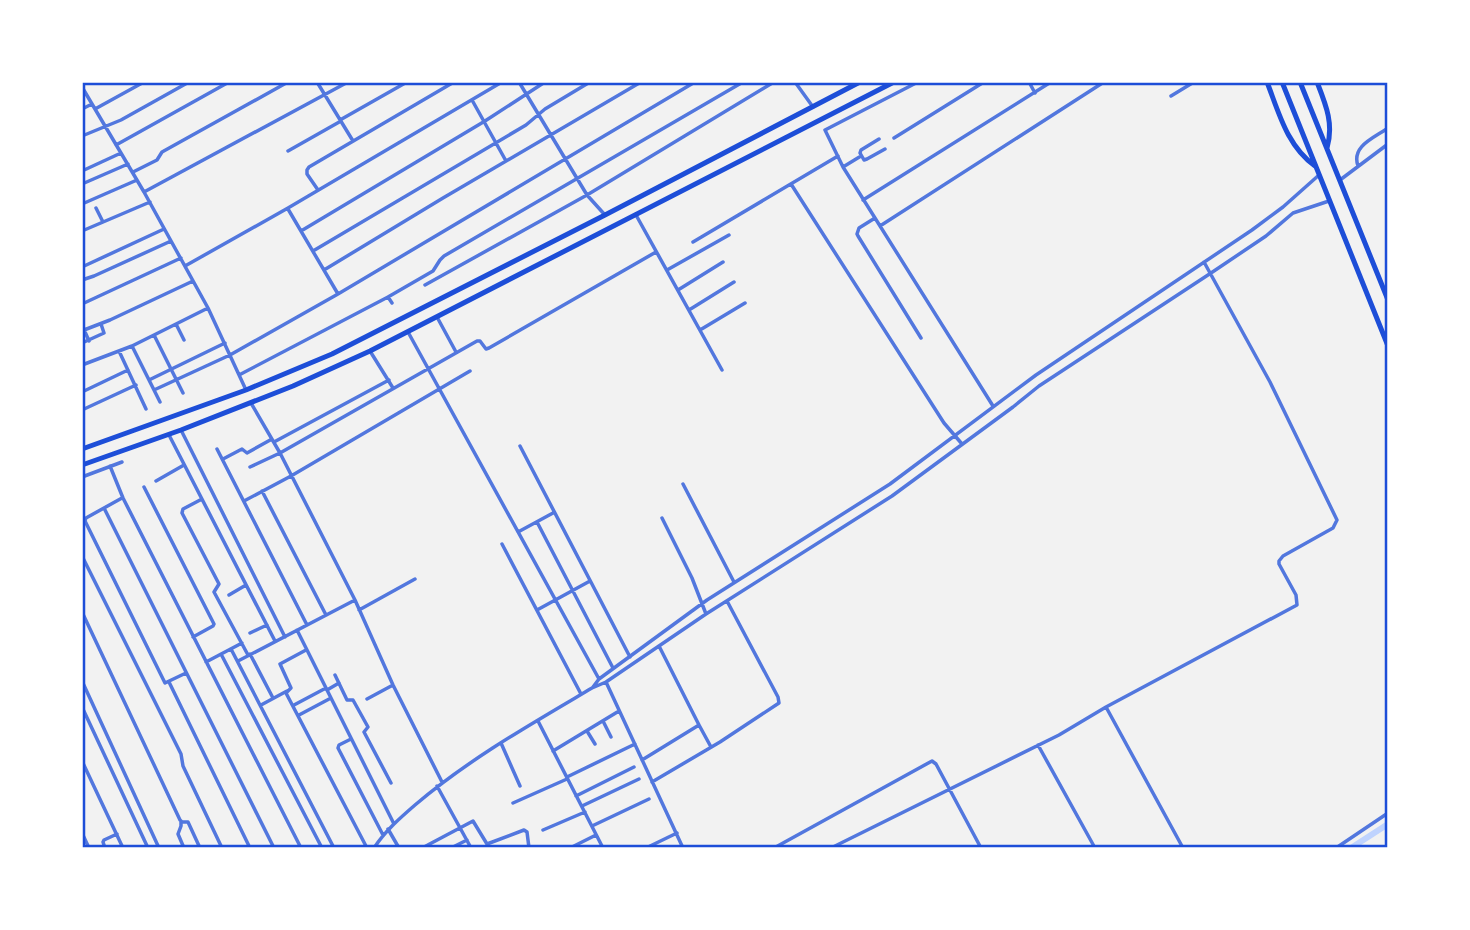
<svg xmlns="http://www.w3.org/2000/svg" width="1470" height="930" viewBox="0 0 1470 930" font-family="Cabin,sans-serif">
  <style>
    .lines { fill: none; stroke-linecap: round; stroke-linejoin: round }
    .canal { stroke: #bfd3fe; stroke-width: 6 }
    .minor { stroke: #5277de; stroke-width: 3.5 }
    .secondary { stroke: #1d4ed8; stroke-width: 5 }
    .primary { stroke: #1d4ed8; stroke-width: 5 }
    .neatline { fill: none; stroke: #1d4ed8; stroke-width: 2.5 }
  </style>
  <rect width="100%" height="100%" fill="#f2f2f2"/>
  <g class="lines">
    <!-- canal -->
    <path class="canal" d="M1351 848 1388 824"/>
    <!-- minor -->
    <path class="minor" d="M317 82 353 141
      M519 82 587 195 605 215
      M795 82 813 107
      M918 82 825 130 843 167 993 406
      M1029 82 1035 93
      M82 84 85 82
      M82 87 144 192 208 308 246 390
      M1171 96 1194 82
      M472 100 506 161
      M82 109 92 104
      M95 109 144 82
      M340 120 407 82
      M82 136 121 120 189 82
      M894 138 984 82
      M879 139 861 150 860 153 864 160 867 159 885 149
      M116 145 229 82
      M288 151 341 121
      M1358 166C1351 146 1374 138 1388 128
      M843 167 861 156
      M82 171 121 153
      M133 172 157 160 162 152 288 82
      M1340 180 1388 144
      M82 184 128 164
      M791 184 944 423 962 444
      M318 190 307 174V170L309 167 454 82
      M144 192 348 82
      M863 200 1051 82
      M82 204 137 180
      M96 208 103 222
      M288 209 338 294
      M636 215 722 370
      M875 218 859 228 857 234 858 236 921 338
      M880 226 1104 82
      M82 231 150 202
      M301 231 485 121 545 82
      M693 242 838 156
      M313 251 526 125 545 109 590 82
      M185 266 288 208 502 82
      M82 267 164 229
      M324 270 443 198 641 82
      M667 270 729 235
      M82 280 94 276 171 241
      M425 285 587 195 774 82
      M678 290 723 262
      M388 297 392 303
      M82 304 181 258
      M689 310 734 282
      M437 317 456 352
      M176 324 184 340
      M82 325 89 341
      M84 330 110 320 193 281
      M700 330 745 303
      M408 332 599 679
      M154 335 183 393
      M82 343 104 333 101 324
      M132 346 160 402
      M119 351 146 409
      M370 351 393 388
      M82 365 132 346 208 308
      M239 375 388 297 433 271 440 260 444 256 743 82
      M149 380 225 343
      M154 390 230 355 338 294 695 82
      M82 392 128 370
      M251 403 280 453 355 600 393 685 442 782
      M82 410 136 385
      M181 430 285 637
      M169 435 275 641
      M274 442 389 380
      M520 446 630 657
      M217 449 307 625
      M223 459 242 449 247 453 272 439
      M110 466 123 498 301 848
      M250 467 280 453 477 341H480L486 349 489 348 656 252
      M82 477 122 462
      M156 481 184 465
      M683 484 734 582
      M144 487 214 624 213 626 193 637
      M262 491 326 615
      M122 498 86 518 85 521 165 683 186 673
      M202 499 183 509 182 513 219 584 214 592 248 655
      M244 501 291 476 470 371
      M104 508 274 848
      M662 518 692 578 706 614
      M537 522 613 668
      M518 532 553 513
      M502 544 581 694
      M82 556 181 754 183 766 222 848
      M229 595 246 585
      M359 610 415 579
      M537 610 590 581
      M82 612 180 820 182 822H188L200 848
      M297 630 394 824
      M250 633 267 625
      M231 649 334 848
      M306 650 280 664 291 688 286 693 367 848
      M221 654 322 848
      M250 654 273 698
      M238 661 355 600
      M206 662 242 643
      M335 675 347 700H353L368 727 364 732 391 783
      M82 681 159 848
      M169 682 250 848
      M606 682 683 848
      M593 687 599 679 707 600 890 484 1036 375 1252 230 1283 207 1319 175
      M327 690 339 683
      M367 699 393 685
      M261 705 287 691
      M294 705 326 688
      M82 707 148 848
      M1106 707 1183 848
      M299 715 331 698
      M538 721 603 848
      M603 721 611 737
      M699 725 711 747
      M587 731 595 744
      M351 739 339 745 338 748 383 835
      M501 743 520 786
      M1038 745 1095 848
      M553 751 619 711
      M642 760 699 725 659 646
      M82 761 123 848
      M567 777 635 744
      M652 782 720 742 779 703 778 697 727 601
      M437 786 470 846
      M576 796 634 767
      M513 803 567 779
      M582 806 639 779
      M181 822V826L178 834 184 848
      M592 826 649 799
      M388 829 399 848
      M543 830 585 812
      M82 833 89 848
      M424 847 473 821 487 844 524 830 527 832 529 848
      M105 848 103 842 104 840 117 834
      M374 848C385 831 400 818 415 805 469 759 531 724 592 688L606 682 706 614 892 496 1013 407 1039 386 1211 273 1266 236 1293 213 1329 201
      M451 848 467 840
      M570 848 596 835
      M646 848 677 833
      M774 848 932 761 936 764 981 848
      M831 848 1059 735 1106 707 1297 605 1296 595 1279 564V561L1283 556 1333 528 1337 520 1270 382 1204 262
      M1336 848 1388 813"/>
    <!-- secondary -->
    <path class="secondary" d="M82 449 246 390 332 354 605 215 860 82
      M82 465 181 430 293 386 370 351 894 82"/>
    <!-- primary -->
    <path class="primary" d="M1267 82C1279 113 1287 146 1315 166
      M1282 82 1388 346
      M1300 82 1388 300
      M1317 82C1326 105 1334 124 1327 148"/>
  </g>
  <!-- border -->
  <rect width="1470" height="930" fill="none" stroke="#ffffff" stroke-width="168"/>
  <rect x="84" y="84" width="1302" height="762" class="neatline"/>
</svg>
